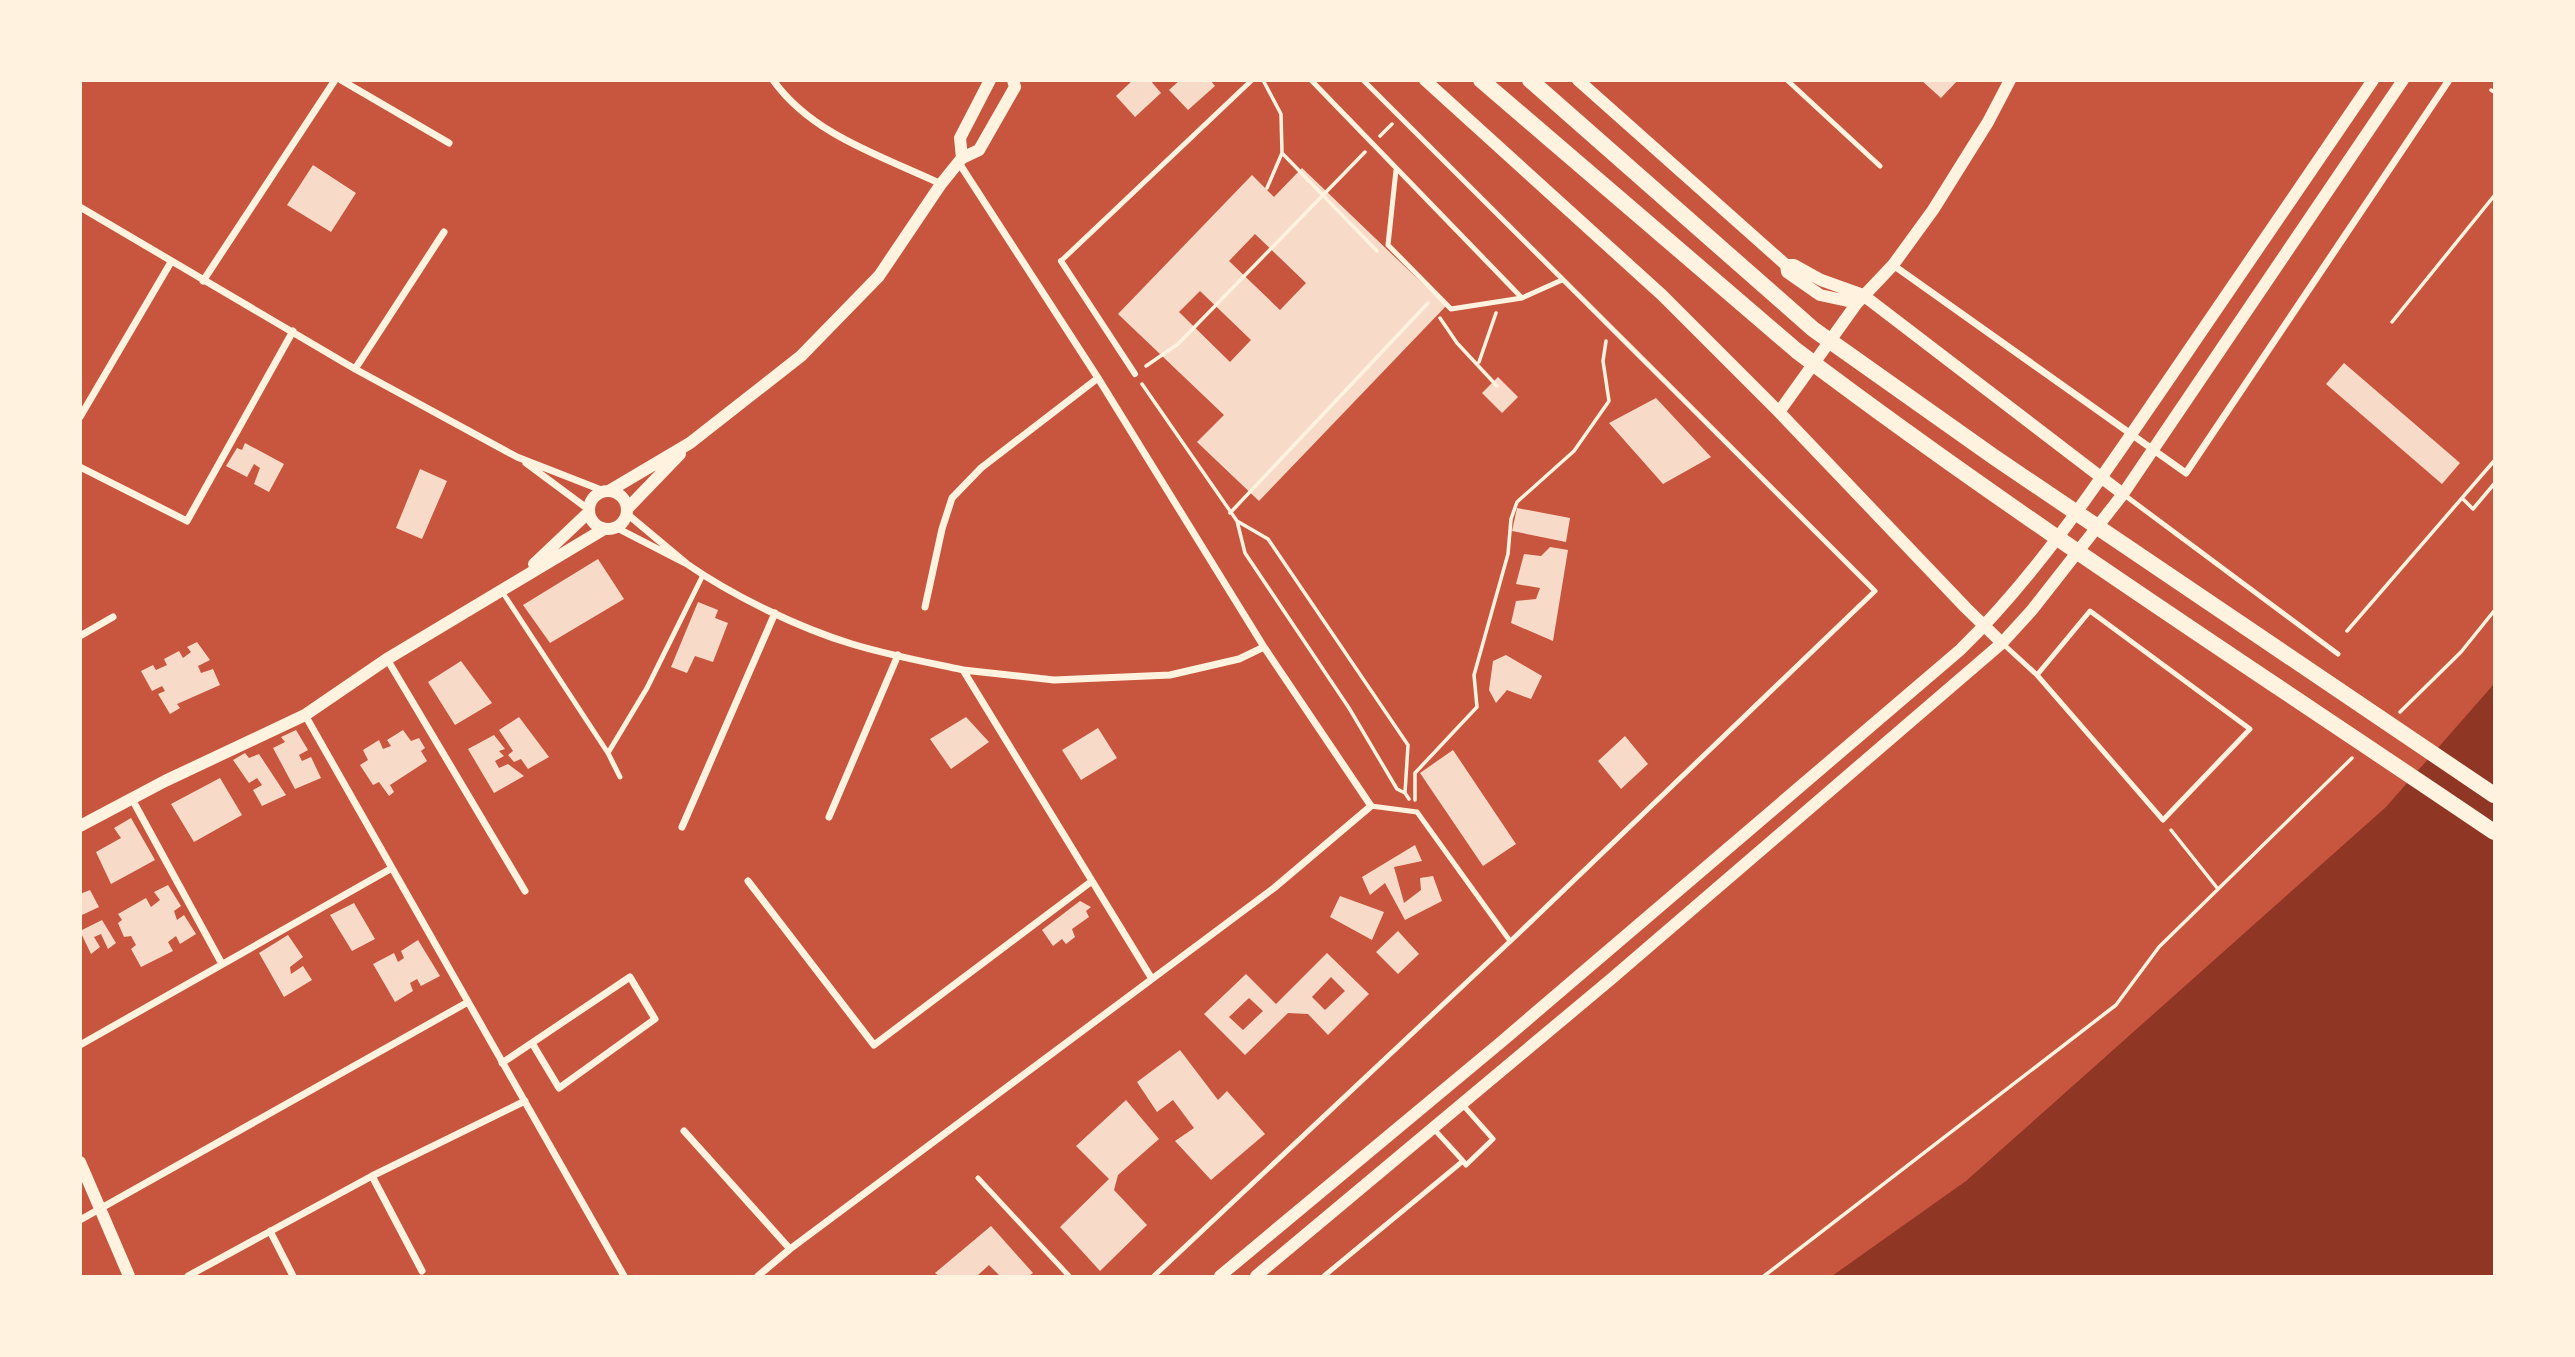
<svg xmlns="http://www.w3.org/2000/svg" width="2575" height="1357" viewBox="0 0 2575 1357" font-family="'Source Sans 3',sans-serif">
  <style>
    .water { fill: #8f3625 }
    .building { fill: #f7dbc8; fill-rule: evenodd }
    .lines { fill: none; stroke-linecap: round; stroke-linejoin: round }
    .path { stroke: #fff3e0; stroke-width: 3.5 }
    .service { stroke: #fff3e0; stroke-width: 5 }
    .pedestrian { stroke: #fff3e0; stroke-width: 6 }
    .minor { stroke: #fff3e0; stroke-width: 7 }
    .tertiary { stroke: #fff3e0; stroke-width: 12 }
    .primary { stroke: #fff3e0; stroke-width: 16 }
  </style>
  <rect width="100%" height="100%" fill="#c8553d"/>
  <!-- water -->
  <path class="water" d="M2494 684V1276H1832L1966 1181 2386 807Z"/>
  <!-- building -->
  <path class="building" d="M1133 80H1150L1161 93 1135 117 1116 96Z
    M1180 80H1210L1215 86 1188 110 1169 90Z
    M1921 80H1958L1941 98Z
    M313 165 356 193 331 232 287 205Z
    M1302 168 1446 306 1259 501 1197 442 1224 415 1118 314 1252 175 1274 197ZM1255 234 1306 283 1280 310 1229 261ZM1200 291 1251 340 1230 362 1179 312Z
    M2344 363 2460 463 2442 484 2326 384Z
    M1498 377 1518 397 1502 413 1482 393Z
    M1656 398 1711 457 1663 484 1609 423Z
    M245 443 284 464 269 492 254 484 260 468 254 464 247 477 226 466 237 448 242 450Z
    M420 469 447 481 422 539 396 528Z
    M1517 508 1570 518 1566 542 1512 531Z
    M1550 547 1568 550 1553 641 1511 623 1516 601 1536 599 1540 588 1516 584 1524 554 1541 556Z
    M598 559 624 599 550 643 523 605Z
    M698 602 718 610 715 618 728 623 713 662 695 656 687 673 671 667Z
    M197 642 210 660 198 666 201 673 213 669 220 685 177 704 180 708 170 714 158 694 165 691 162 686 152 691 141 671 153 665 156 670 167 665 164 659 179 651 183 658 191 652 187 647Z
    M1506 655 1542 676 1531 699 1507 690 1496 703 1489 690 1493 661Z
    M461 661 492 703 455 725 428 682Z
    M519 717 549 757 528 769 521 759 514 762 508 755 513 751 499 730Z
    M966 717 989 742 951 769 930 739Z
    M1098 728 1117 758 1081 780 1062 750Z
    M296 730 308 750 299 755 302 761 311 757 321 778 295 789 273 748 285 742 281 737Z
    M403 730 411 741 419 738 425 748 421 751 427 761 390 785 394 792 389 796 379 782 373 785 360 765 368 760 363 750 379 740 383 749 391 746 387 740Z
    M494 735 505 749 499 751 504 756 495 761 499 768 508 764 524 776 494 793 468 749Z
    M1625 736 1648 764 1621 789 1598 761Z
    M1453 750 1516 844 1483 866 1420 773Z
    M245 753 249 758 259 754 286 795 262 806 253 790 262 785 257 778 249 783 233 760Z
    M220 778 242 815 194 842 171 804Z
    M131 818 155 860 111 884 96 852 121 838 114 828Z
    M1415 845 1422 861 1394 867 1404 903 1421 890 1420 878 1433 876 1442 901 1405 920 1385 883 1370 895 1362 877Z
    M168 885 181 906 174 911 177 920 184 915 196 934 180 944 176 936 168 942 173 951 141 967 131 949 136 945 131 936 124 937 118 923 122 920 118 914 146 898 151 907 160 900 154 892Z
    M90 890 99 907 80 916V894Z
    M1340 896 1384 912 1372 940 1330 917Z
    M1080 901 1091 907 1086 911 1089 917 1072 929 1075 937 1066 944 1062 939 1053 946 1042 930Z
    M354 903 375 939 352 951 330 915Z
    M102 920 116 943 108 949 101 934 94 937 100 947 91 954 80 931Z
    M1398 931 1419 954 1398 974 1376 952Z
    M288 935 303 957 290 967 291 974 303 966 312 980 284 997 259 953Z
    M418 940 440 976 421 986 417 979 410 983 413 991 395 1002 373 964 394 953 398 962 404 958 401 951Z
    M1327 953 1369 994 1328 1035 1308 1014 1288 1013 1245 1055 1204 1014 1246 974 1276 1004ZM1331 977 1345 991 1325 1010 1312 997ZM1249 998 1263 1011 1243 1030 1229 1017Z
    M1180 1050 1218 1100 1227 1091 1265 1134 1211 1180 1175 1141 1194 1128 1173 1100 1157 1112 1137 1082Z
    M1126 1100 1159 1139 1118 1175 1114 1190 1147 1225 1100 1271 1060 1227 1109 1179 1076 1146Z
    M991 1226 1033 1273 1029 1276H1000L989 1265 977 1276H939L935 1273Z"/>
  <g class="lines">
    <!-- path -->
    <path class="path" d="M1264 82 1281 114 1282 153 1377 251
      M2491 90 2494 92
      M1380 136 1392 124
      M1267 188 1282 153
      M1440 318 1457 343 1497 386
      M2392 322 2494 196
      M1479 362 1496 313
      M1146 366 1178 344 1365 152
      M1142 384 1237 521 1245 553 1349 708 1397 789 1405 793 1409 799
      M2462 498 2473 509 2494 484
      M1230 513 1428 303
      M1237 521 1268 539 1408 745 1405 793
      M2347 631 2494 461
      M2400 712 2461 652 2494 611
      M1415 800V773L1477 707 1474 675 1508 554 1511 519 1517 502 1574 451 1609 401 1603 361 1606 341
      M2171 830 2218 889
      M1764 1276 2116 1005 2159 947 2352 758"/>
    <!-- service -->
    <path class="service" d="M1311 80 1522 298 1562 280
      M1787 80 1880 166
      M1396 170 1388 245 1451 309 1522 298
      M1061 261 1252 80
      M2123 494 2338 654
      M501 590 608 753 620 777
      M2002 643 2037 675 2163 820 2250 729 2090 611 2037 675
      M608 753 647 688 703 575
      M1371 806 1417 812 1510 941
      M1462 1104 1493 1139 1466 1165 1463 1161
      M978 1178 1069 1276
      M1154 1276 1518 934 1875 591 1363 80
      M1324 1276 1463 1161 1433 1128"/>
    <!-- pedestrian -->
    <path class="pedestrian" d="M1061 261 1135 374"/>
    <!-- minor -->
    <path class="minor" d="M341 80 449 143
      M773 80C812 135 882 156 941 184
      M959 163 1098 378 1264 647 1371 806 1274 888 1152 979
      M80 207 355 369 517 457 604 491
      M1893 265 2186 473 2449 80
      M203 281 335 80
      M355 369 444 232
      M80 417 171 262
      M526 463 588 509
      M80 467 187 521 293 331
      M615 527 687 564 626 513
      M687 564C733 596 799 628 852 644 888 655 926 662 963 670L1152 979 790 1249 758 1276
      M925 607 942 529 952 498 981 468 1098 378
      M80 636 113 617
      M387 659 525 891
      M963 670 1054 680 1170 675 1239 659 1264 647
      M305 715 624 1276
      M132 799 222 964
      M829 817 898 655
      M682 827 775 613
      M748 881 874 1045 1092 881
      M80 1045 392 868
      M502 1063 630 977 655 1019 559 1088 532 1043
      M684 1131 790 1249
      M372 1176 422 1271
      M80 1220 468 1002
      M270 1231 293 1276
      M188 1276 372 1176 525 1101"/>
    <!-- tertiary -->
    <path class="tertiary" d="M1425 80 1662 295 1779 412 1966 608 2002 643
      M1578 80 1786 265
      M962 158 960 138 990 80
      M1857 303 1820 295 1787 272 1786 265H1794L1821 280 1863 295 2123 494
      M1779 412 1857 303 1893 265 1933 210 1988 122 2010 80
      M609 491 690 443 801 356 879 276 941 184 962 158 979 150 1015 87 1013 80
      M589 510a19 19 0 1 1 38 0a19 19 0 1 1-38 0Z
      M627 509 680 454
      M534 564 589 512
      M80 826 165 781 305 715 387 659 604 529
      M80 1162 129 1276
      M1220 1276 1500 1043 1960 650C2040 572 2104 474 2167 382 2235 282 2304 181 2373 80
      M1256 1276 1610 980 2002 643 2032 610 2123 494 2403 80"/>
    <!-- primary -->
    <path class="primary" d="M1481 80 1797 351C2022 521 2261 674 2494 832
      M1530 80 1813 329 1994 457 2494 795"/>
  </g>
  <!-- border -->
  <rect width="2575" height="1357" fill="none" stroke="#fff3e0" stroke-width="164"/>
</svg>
